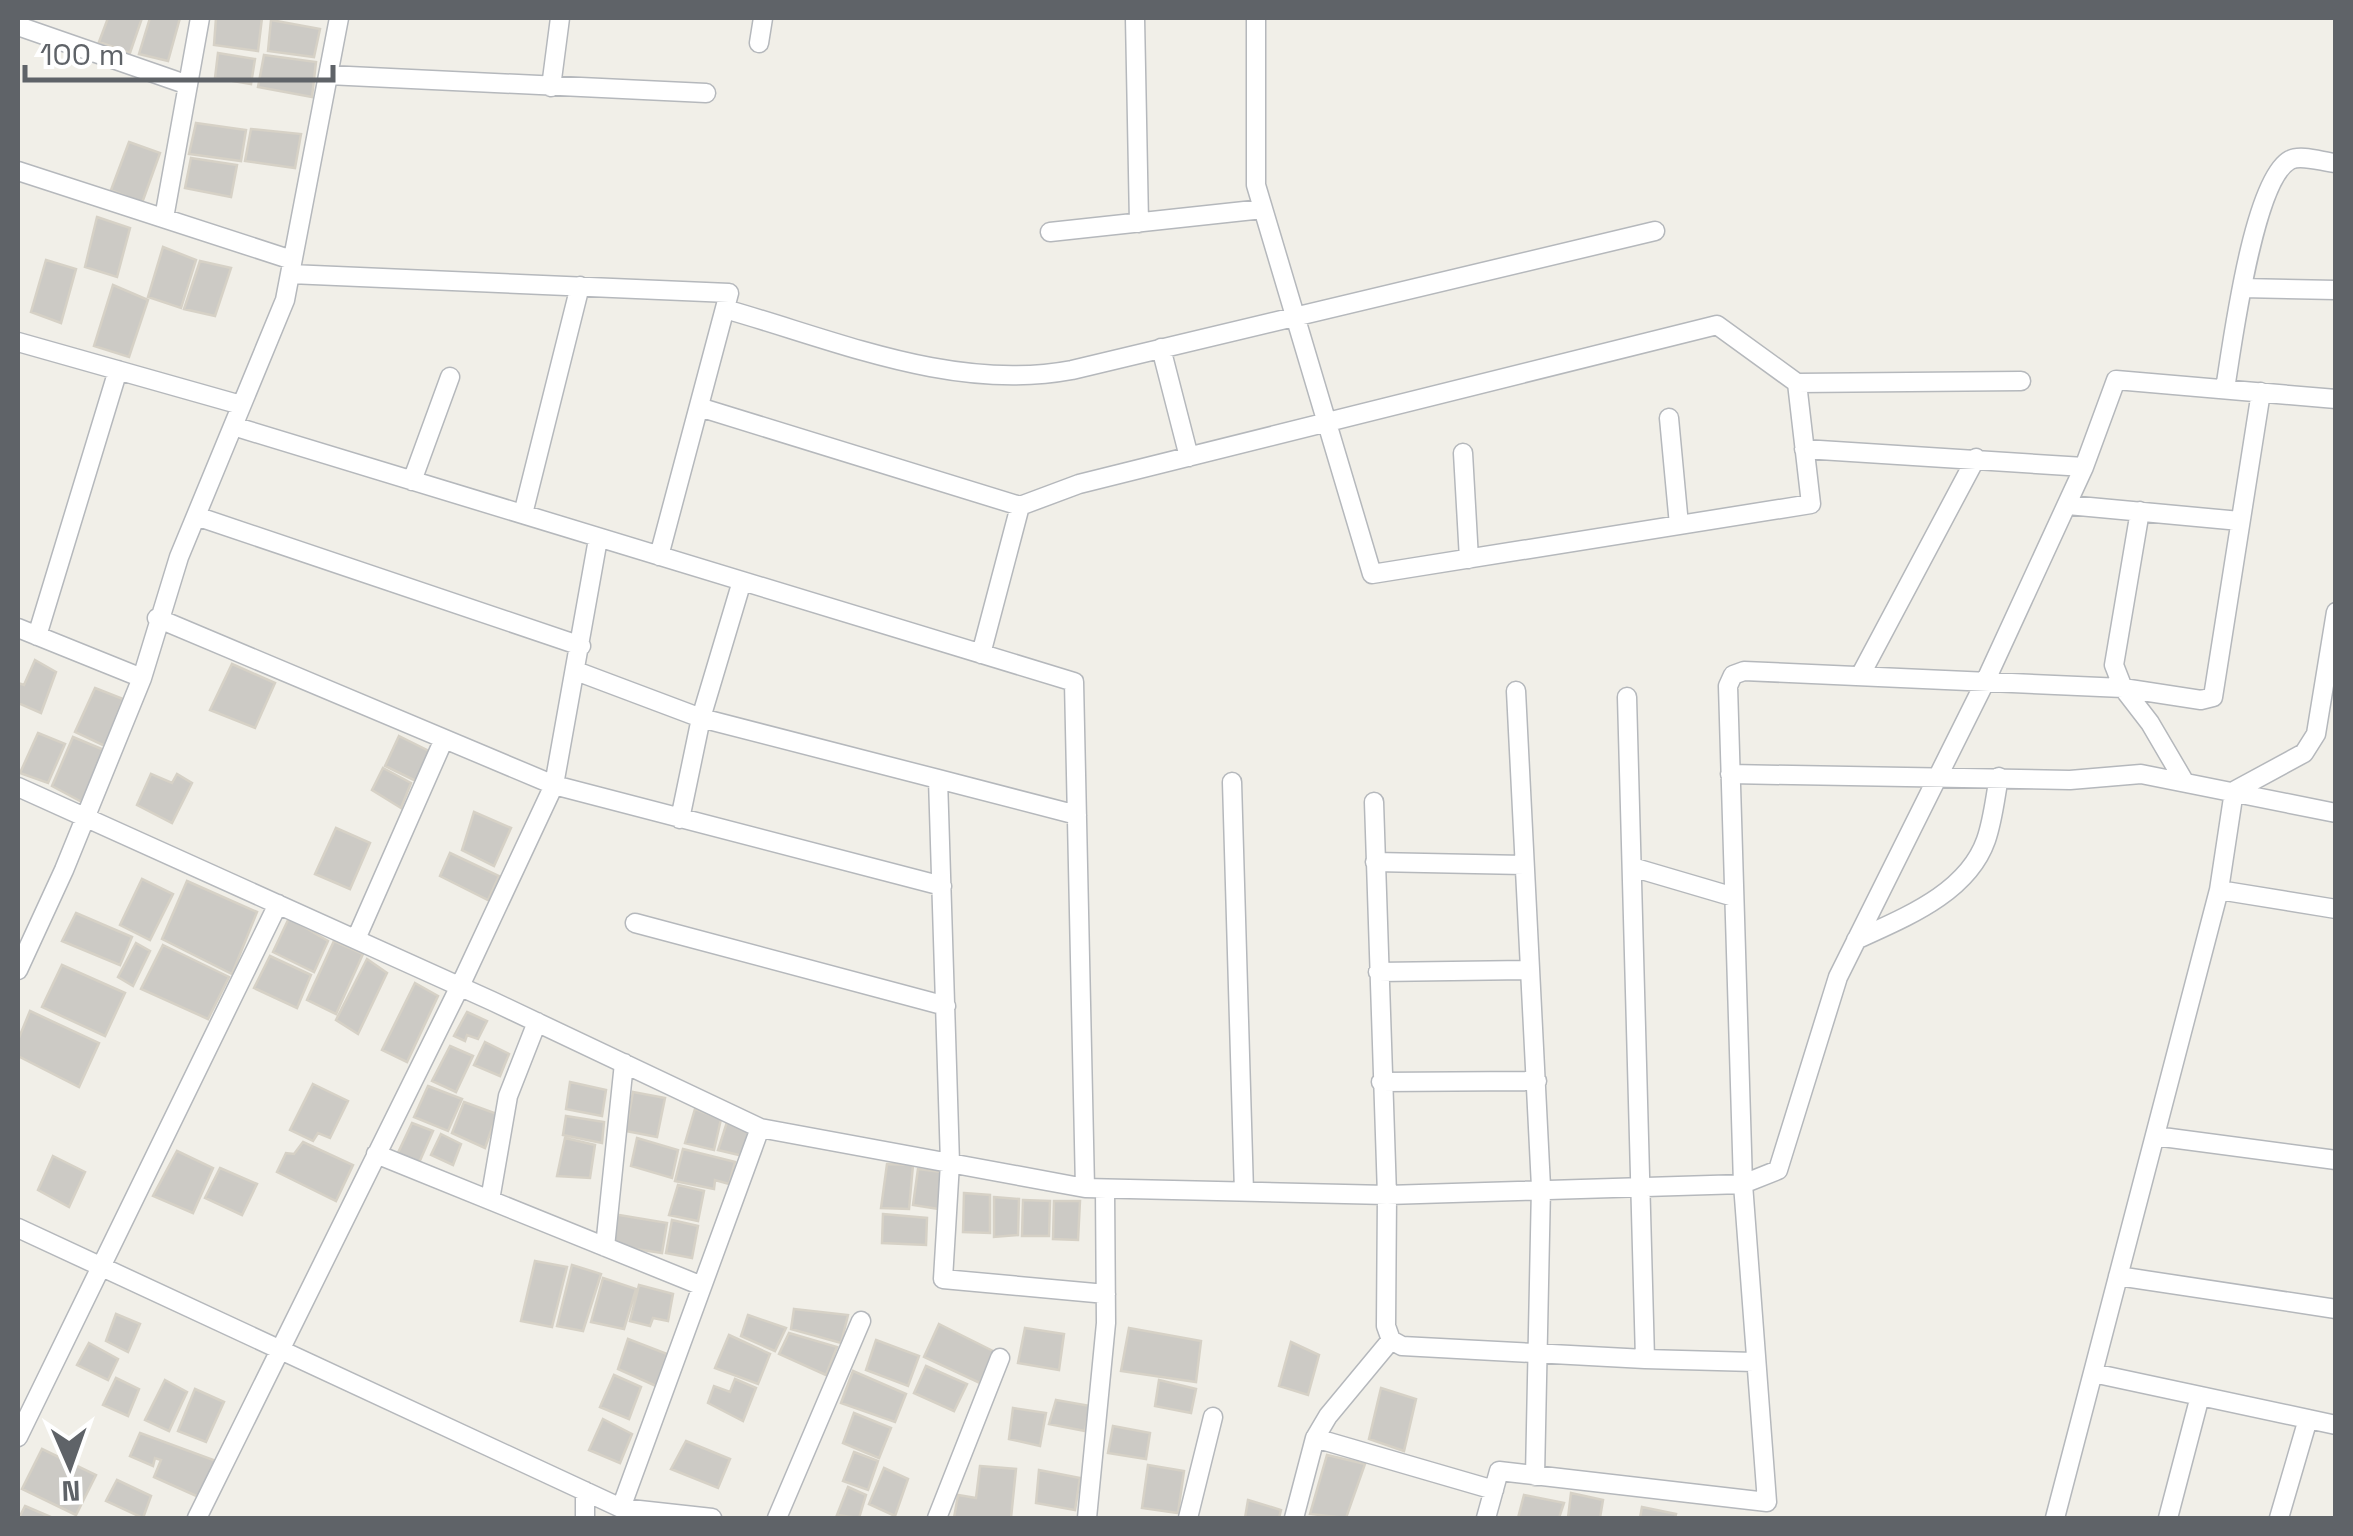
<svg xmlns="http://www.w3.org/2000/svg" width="2353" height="1536" viewBox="0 0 2353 1536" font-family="'Space Grotesk',sans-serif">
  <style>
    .building { fill: #cccac5; stroke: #d6d1c6; stroke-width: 2.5 }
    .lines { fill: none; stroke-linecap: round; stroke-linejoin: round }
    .minor-casing { stroke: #b5b8bc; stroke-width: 21 }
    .minor { stroke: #fff; stroke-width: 18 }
  </style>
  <rect width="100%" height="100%" fill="#f1efe8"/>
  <!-- building -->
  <path class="building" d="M108 18H142L130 53 99 42Z
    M150 18H180L168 61 139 54Z
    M216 18H262L258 51 214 45Z
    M271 20 320 29 314 57 268 51Z
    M218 53 255 59 251 84 215 78Z
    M264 55 316 62 312 97 258 87Z
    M196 123 246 130 241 161 189 154Z
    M251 129 301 134 295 168 245 161Z
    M129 142 160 153 142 203 111 190Z
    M191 158 237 165 231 197 185 188Z
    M97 217 130 228 117 277 85 267Z
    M163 247 196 260 181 308 148 297Z
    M46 260 76 269 61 323 31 312Z
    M200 261 231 268 215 316 184 309Z
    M113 285 148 300 129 357 94 346Z
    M35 660 56 672 41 713 18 703V683L24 685Z
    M232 664 275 683 255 728 210 710Z
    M95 688 123 699 105 746 75 732Z
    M38 733 65 744 48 783 20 773Z
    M399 736 431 752 416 781 385 766Z
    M73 737 104 750 82 802 52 786Z
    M383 768 411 783 401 808 372 790Z
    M151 774 172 783 177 774 192 783 172 823 137 805Z
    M474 812 511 828 494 866 462 850Z
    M336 828 370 843 350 889 315 874Z
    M450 853 499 876 488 900 440 876Z
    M142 879 173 894 150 940 120 925Z
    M187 881 257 912 232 974 162 939Z
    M76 913 132 937 120 965 62 941Z
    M289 918 328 941 314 972 273 952Z
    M334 941 363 954 336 1014 307 1000Z
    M136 943 150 951 133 986 118 977Z
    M163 945 229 977 208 1019 141 989Z
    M270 956 311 975 297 1008 254 988Z
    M367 959 387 973 358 1034 336 1020Z
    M62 965 125 993 105 1036 42 1007Z
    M415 983 438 996 407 1062 382 1050Z
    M30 1011 99 1043 79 1087 18 1056V1040Z
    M467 1012 487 1021 478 1039 467 1035 465 1041 454 1036Z
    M485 1042 509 1054 500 1076 474 1065Z
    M450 1046 473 1056 456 1092 432 1081Z
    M570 1082 606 1090 602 1116 566 1109Z
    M313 1084 348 1101 330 1138 318 1133 313 1141 290 1130Z
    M428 1086 462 1099 448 1131 414 1117Z
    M633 1092 665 1098 657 1137 626 1131Z
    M464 1102 497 1114 485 1148 452 1133Z
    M695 1109 721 1119 714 1150 685 1143Z
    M566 1116 604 1122 602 1143 563 1135Z
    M727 1122 750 1129 743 1156 718 1150Z
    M412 1123 433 1131 418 1165 397 1155Z
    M441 1134 461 1144 453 1165 431 1155Z
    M565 1138 595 1145 590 1178 557 1176Z
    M637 1138 678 1150 672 1178 631 1166Z
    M303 1142 353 1165 336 1201 277 1172 286 1153 294 1154Z
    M683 1149 735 1162 729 1184 715 1180 714 1189 675 1181Z
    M177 1151 213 1168 193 1213 153 1196Z
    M53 1156 85 1172 69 1207 38 1190Z
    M887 1164 913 1165 909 1209 881 1208Z
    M220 1168 257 1184 242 1215 205 1198Z
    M918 1169 942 1172 939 1209 913 1205Z
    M678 1185 704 1191 698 1221 669 1215Z
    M964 1193 990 1195V1233L963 1232Z
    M994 1197 1019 1199 1018 1235 994 1237Z
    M1023 1200 1050 1201 1049 1236H1022Z
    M1054 1201H1080L1078 1240 1053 1239Z
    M613 1214 667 1223 662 1253 610 1245Z
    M883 1214 927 1218 926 1245 882 1243Z
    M672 1220 698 1226 692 1258 666 1253Z
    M535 1261 567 1267 552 1327 521 1321Z
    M572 1265 601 1274 583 1331 557 1326Z
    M603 1278 636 1289 624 1329 591 1322Z
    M639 1285 673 1294 668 1321 653 1318 650 1326 630 1321Z
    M794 1309 848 1315 841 1343 791 1329Z
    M116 1314 140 1324 128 1352 106 1341Z
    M748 1315 786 1328 775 1351 741 1336Z
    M939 1324 993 1351 980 1383 924 1357Z
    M1025 1328 1064 1334 1059 1370 1018 1363Z
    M1129 1328 1201 1341 1196 1382 1121 1371Z
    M789 1333 837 1347 826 1375 779 1354Z
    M729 1335 770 1354 758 1384 715 1368Z
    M628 1339 667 1354 656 1386 618 1369Z
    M876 1340 919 1356 908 1386 866 1370Z
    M1291 1342 1319 1355 1308 1395 1279 1386Z
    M89 1343 118 1359 108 1380 77 1365Z
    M926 1366 967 1384 954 1411 914 1393Z
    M853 1371 906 1394 895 1422 841 1403Z
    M614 1375 641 1387 629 1419 600 1407Z
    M116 1378 139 1389 128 1416 103 1405Z
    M735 1379 756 1388 743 1421 708 1403 714 1386 730 1392Z
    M165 1380 187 1392 169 1431 145 1420Z
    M1159 1380 1196 1389 1191 1413 1155 1406Z
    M1381 1388 1416 1399 1404 1451 1369 1439Z
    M195 1389 224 1402 206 1442 178 1431Z
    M1056 1400 1090 1406 1085 1431 1049 1424Z
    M1013 1408 1046 1413 1040 1446 1009 1439Z
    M854 1413 891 1428 879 1458 843 1443Z
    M603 1419 632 1434 620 1463 589 1450Z
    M1113 1426 1150 1433 1146 1459 1108 1453Z
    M140 1433 216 1461 201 1498 154 1477 161 1460 155 1458 153 1466 130 1456Z
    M686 1441 730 1459 718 1488 671 1469Z
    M42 1449 96 1475 76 1515 22 1489Z
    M854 1452 878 1461 868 1490 843 1481Z
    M1327 1455 1365 1464 1346 1518 1310 1514Z
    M1148 1465 1184 1471 1178 1513 1142 1508Z
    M980 1466 1016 1469 1011 1518H954L958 1495 976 1498Z
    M884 1468 908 1479 895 1516 869 1504Z
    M1039 1470 1080 1478 1075 1510 1036 1503Z
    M117 1480 151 1496 143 1518 106 1501Z
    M848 1487 866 1495 859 1518 837 1515Z
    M1571 1493 1603 1500 1600 1518H1568Z
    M1524 1495 1564 1503 1559 1518H1518Z
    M1248 1500 1281 1510 1279 1518H1245Z
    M25 1506 53 1518H19Z
    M1642 1507 1676 1514 1675 1518H1640Z"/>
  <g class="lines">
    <!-- minor casing -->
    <g class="minor-casing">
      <path id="minor" d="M1135 18 1139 223
        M1256 18V185L1372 574 1811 504 1797 383
        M18 26 188 85
        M759 43 763 18
        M328 75 706 93
        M551 87 560 18
        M18 171 292 260
        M164 218 200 18
        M1050 232 1263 209
        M290 274 729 293 659 556
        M2242 288 2336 290
        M725 309C838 341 954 392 1072 370L1655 231
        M18 342 241 405
        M1161 348 1189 457
        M2225 389C2232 346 2253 180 2290 160 2301 154 2323 162 2336 163
        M699 407 1020 506 1079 484 1717 325 1797 383 2021 381
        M1669 418 1679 525
        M1463 453 1469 559
        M2084 467 2116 380 2336 399
        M412 481 450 377
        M2068 505 2240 521
        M2140 511 2114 665 2123 688 2150 723 2184 781
        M523 514 580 286
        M196 516 581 646
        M157 618 554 785 942 886
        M18 628 142 678
        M37 636 118 370
        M981 654 1020 506
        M576 671 701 718 938 779
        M1860 676 1976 458
        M1516 691 1541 1187 1535 1476
        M1627 697 1645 1359 1754 1362
        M1730 774 2070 780 2141 774 2336 813
        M1232 782 1244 1192
        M18 787 492 1001 760 1128 1085 1188 1074 682 233 426
        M1374 802 1387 1195 1386 1326 1391 1340 1402 1346 1645 1359
        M1077 815 938 779 950 1163 943 1279 1106 1294
        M680 819 701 718 742 581
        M1375 862 1524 865
        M1632 867 1734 897
        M2219 890 2336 909
        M635 923 946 1006
        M356 939 444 739
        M1856 940C1903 918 1967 894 1986 840 1993 820 1995 798 1999 777
        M18 970 64 870 142 678 179 557 285 300 339 18
        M1378 972 1528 970
        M1381 1082 1537 1081
        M2155 1136 2336 1160
        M376 1154 702 1286
        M1085 1188 1387 1195 1743 1184 1778 1170 1838 977 1985 682 2084 467 1804 449
        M490 1200 508 1096 537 1022
        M18 1228 621 1508 712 1518
        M605 1247 624 1063
        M2118 1276 2336 1309
        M2093 1373 2336 1425
        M18 1437 278 904
        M1315 1438 1328 1416 1391 1340
        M585 1491V1518
        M621 1508 760 1128
        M197 1518 460 986 554 785 598 539
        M777 1518 861 1321
        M937 1518 1000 1358
        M1087 1518 1106 1323 1105 1189
        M1188 1518 1213 1417
        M1294 1518 1315 1438 1494 1490
        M1486 1518 1499 1471 1767 1502 1743 1184 1728 686 1733 675 1744 671 2123 688 2201 700 2213 697 2261 392
        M2055 1518 2219 890 2234 791 2304 753 2316 734 2336 612
        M2168 1518 2200 1396
        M2279 1518 2308 1419"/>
    </g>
    <!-- minor -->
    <use href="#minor" class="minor"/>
  </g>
  <!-- border -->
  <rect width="2353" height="1536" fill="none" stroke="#5f6368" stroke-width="40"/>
  <!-- north arrow -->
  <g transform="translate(70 1466) rotate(178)" stroke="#ffffff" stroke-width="8" paint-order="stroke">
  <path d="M0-8L18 38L0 25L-18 38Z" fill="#5f6368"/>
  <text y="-15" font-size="28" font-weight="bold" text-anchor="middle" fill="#5f6368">N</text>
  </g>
  <!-- scale -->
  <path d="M25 65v15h308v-15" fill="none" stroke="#5f6368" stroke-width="5"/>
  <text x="40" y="65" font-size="30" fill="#5f6368" stroke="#ffffff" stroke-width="8" paint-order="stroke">100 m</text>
</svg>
